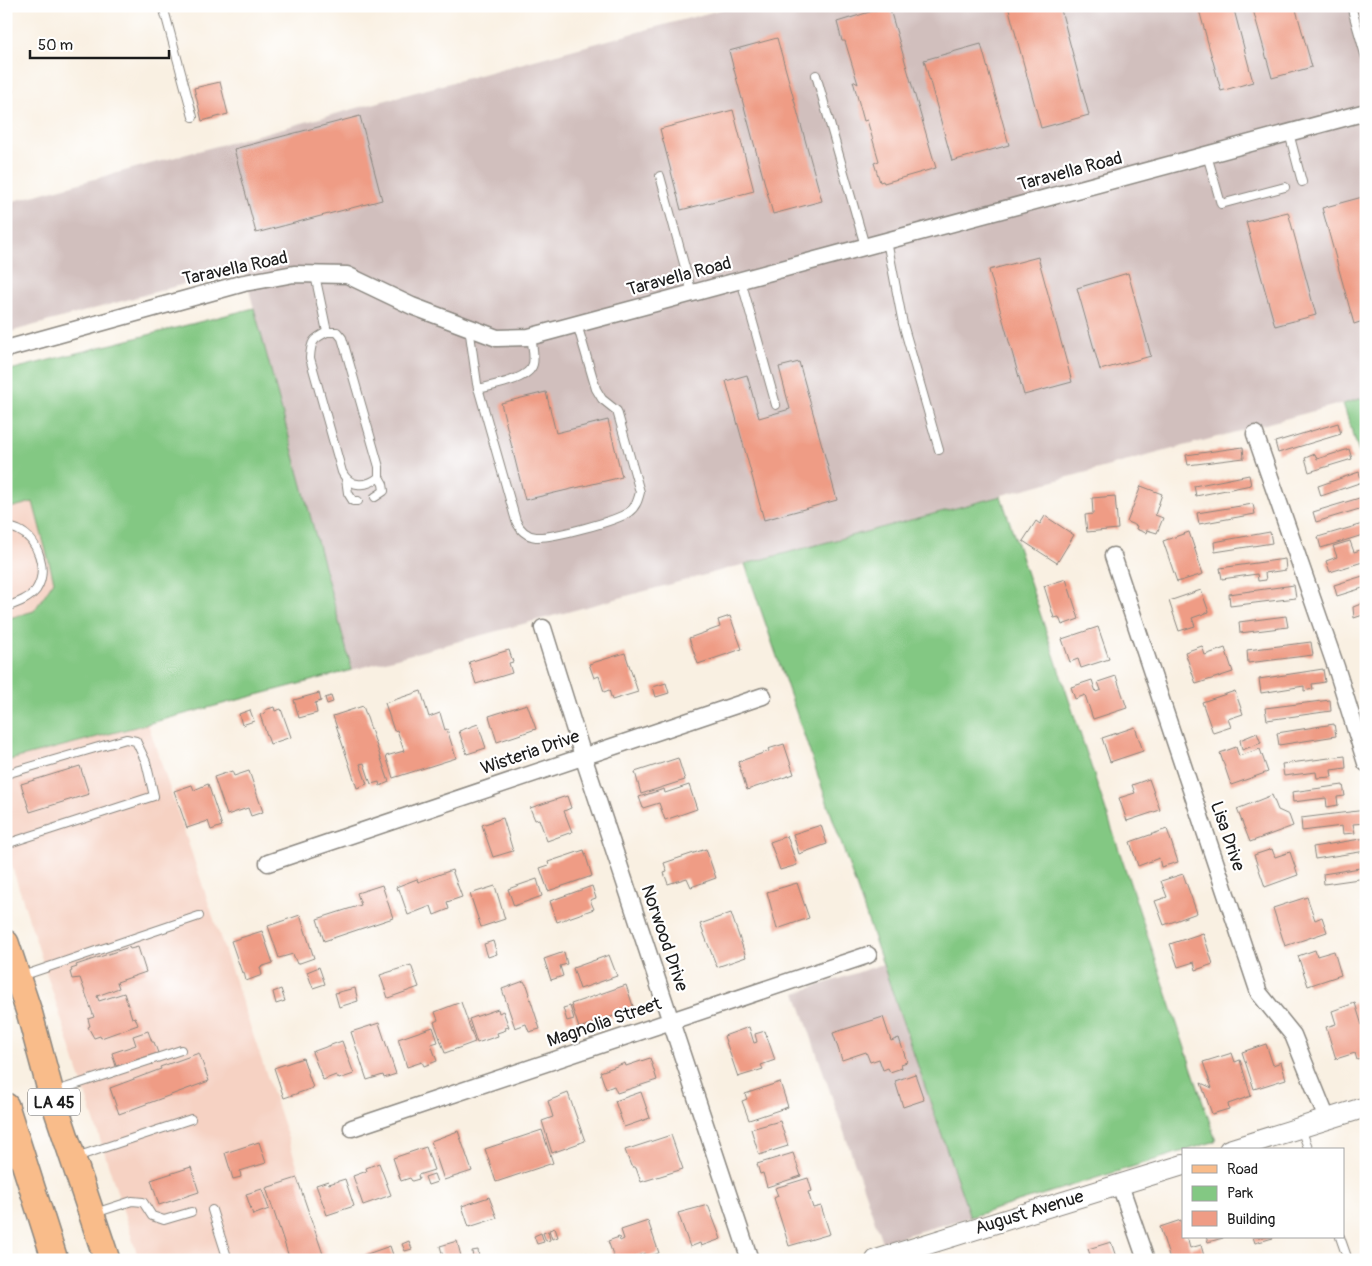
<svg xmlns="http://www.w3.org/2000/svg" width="1372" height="1266" viewBox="0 0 1372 1266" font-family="Pangolin,sans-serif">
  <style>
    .built { fill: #f6d2c3 }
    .industrial { fill: #d1bfbd }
    .green { fill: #83c883; stroke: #507250 }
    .building { fill: #ef9c85 }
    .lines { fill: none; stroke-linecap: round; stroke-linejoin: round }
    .service-casing { stroke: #8a867f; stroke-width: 10 }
    .minor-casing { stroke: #8a867f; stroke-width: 19 }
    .tertiary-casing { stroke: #8a867f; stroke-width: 22 }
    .primary-casing { stroke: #8a867f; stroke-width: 28 }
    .service { stroke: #fff; stroke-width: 8 }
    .minor { stroke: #fff; stroke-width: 16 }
    .tertiary { stroke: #fff; stroke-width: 20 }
    .primary { stroke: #f9bc8a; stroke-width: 25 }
    .labels { text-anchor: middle; stroke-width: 4.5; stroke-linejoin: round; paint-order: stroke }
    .shield { fill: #fff; stroke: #606060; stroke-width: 1 }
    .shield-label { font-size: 16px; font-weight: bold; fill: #1c1c1c }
    .street-label { font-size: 18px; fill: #1c1c1c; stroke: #fff }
  </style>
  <rect width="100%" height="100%" fill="#fff"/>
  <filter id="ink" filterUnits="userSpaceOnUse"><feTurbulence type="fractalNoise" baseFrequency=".02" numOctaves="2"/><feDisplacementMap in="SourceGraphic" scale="10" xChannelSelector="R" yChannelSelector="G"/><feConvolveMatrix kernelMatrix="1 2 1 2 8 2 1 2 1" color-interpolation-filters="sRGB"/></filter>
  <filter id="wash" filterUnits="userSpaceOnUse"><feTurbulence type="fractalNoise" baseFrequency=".0096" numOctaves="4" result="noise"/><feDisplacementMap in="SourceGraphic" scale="20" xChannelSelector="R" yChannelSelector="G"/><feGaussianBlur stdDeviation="1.12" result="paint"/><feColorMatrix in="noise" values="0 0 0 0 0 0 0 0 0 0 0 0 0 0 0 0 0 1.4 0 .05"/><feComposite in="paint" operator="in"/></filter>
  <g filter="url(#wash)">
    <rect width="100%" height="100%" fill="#f9f0e2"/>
    <!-- built -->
    <path class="built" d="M33 502 54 581 34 611 6 619V509Z
      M148 724 239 993 329 1260H139L6 848V761Z"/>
    <!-- industrial -->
    <path class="industrial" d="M734 6H1366V397L352 670 243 268 6 333V203Z
      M883 964 970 1217 882 1242 796 993Z"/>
    <!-- green -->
    <path class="green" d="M254 308 352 670 6 761V619L34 611 54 581 33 502 6 509V371Z
      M1366 397V472L1343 404Z
      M1001 496 1216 1141 970 1217 745 564Z"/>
    <g id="blocks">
      <!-- building -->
      <path class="building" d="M889 6 936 168 884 183 883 181 880 182 874 163 879 161 867 120 864 121 853 81 858 84 845 41H842L837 22Z
        M1008 6H1060L1089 115 1041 128Z
        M1198 6H1233L1253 82 1221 91Z
        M1252 6H1295L1312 67 1272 78Z
        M777 38 822 201 773 214 729 51Z
        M981 44 1009 145 952 161 924 60Z
        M6 72 13 92 6 94Z
        M220 82 228 114 202 121 194 88Z
        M733 110 754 191 681 210 660 129Z
        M360 116 382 200 256 233 234 149Z
        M1366 196V320L1354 324 1322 208Z
        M1288 212 1316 315 1275 326 1246 222Z
        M1038 257 1072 382 1024 395 989 270Z
        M1128 273 1151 356 1100 370 1077 288Z
        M799 362 837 500 764 520 726 381 747 375 759 418 790 409 779 367Z
        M546 392 556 433 608 420 622 477 525 500 501 403Z
        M1338 423 1341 434 1278 453 1275 442Z
        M1243 447 1244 458 1188 465 1186 455Z
        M1349 449 1352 459 1309 472 1305 458 1315 454 1317 459Z
        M1359 472 1362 482 1321 496 1318 486Z
        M1249 475 1251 485 1196 496 1194 486Z
        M1141 486 1162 494 1155 515 1163 518 1157 533 1147 530 1146 533 1136 529 1137 526 1127 522Z
        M1115 496 1118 529 1087 532 1085 515 1093 514 1092 498Z
        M1366 496V507L1316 522 1313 512Z
        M1253 504 1255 514 1199 524 1197 513Z
        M1045 516 1074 535 1057 563 1023 541 1036 521 1040 524Z
        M1366 523V534L1321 548 1318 537Z
        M1189 532 1203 574 1177 582 1163 541Z
        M1270 532 1272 543 1215 552 1214 542Z
        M1350 541 1354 552 1366 548V561L1330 572 1326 561 1337 557 1333 546Z
        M1285 559 1286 570 1265 573 1266 580 1258 581 1257 574 1222 579 1220 568Z
        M1366 575V587L1337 596 1334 585Z
        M1066 579 1079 619 1062 625 1059 617 1054 618 1044 586Z
        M1294 585 1296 598 1230 606 1229 594Z
        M1201 590 1209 612 1192 618 1195 626 1179 631 1169 601Z
        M1366 602V614L1354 618 1353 607Z
        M730 616 742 649 698 664 689 638 720 627 718 620Z
        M1286 616 1288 627 1240 633 1239 622Z
        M1098 627 1109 659 1081 668 1078 659 1070 662 1062 639Z
        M1311 642 1313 655 1248 663 1247 650Z
        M1202 646 1205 655 1225 648 1233 672 1196 684 1185 652Z
        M509 650 513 662 509 663 512 673 476 684 469 662Z
        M625 653 638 692 612 700 609 690 604 692 599 676 594 678 589 664Z
        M1323 669 1325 682 1312 684 1313 689 1304 691V686L1261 693 1259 679Z
        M1116 676 1127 708 1093 719 1085 695 1075 699 1071 687 1092 680 1096 692 1101 690 1098 682Z
        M1366 678V691L1364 692 1360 679Z
        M666 683 669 693 656 697 653 687Z
        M421 691 429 717 440 713 445 730 447 729 456 758 393 778 386 756 404 751 397 730 394 731 385 703Z
        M1235 691 1243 714 1228 719 1231 727 1213 733 1202 702Z
        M319 693 321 701 315 703 317 713 299 718 294 700Z
        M331 696 333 702 327 704 325 698Z
        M1330 700 1331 711 1267 720 1265 708Z
        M527 704 536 729 497 742 489 716Z
        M363 706 389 782 380 786 379 782 371 784 364 763 360 764 367 784 357 788 333 716Z
        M274 707 275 711 281 709 291 737 270 744 260 715 266 712 265 710Z
        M250 710 254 721 242 725 239 714Z
        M478 724 486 748 467 754 459 731Z
        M1334 724 1336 736 1279 745 1277 733Z
        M1135 727 1143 751 1110 762 1102 738Z
        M1257 733 1261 743 1242 750 1240 740Z
        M784 744 794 774 747 790 738 762 769 751 768 749Z
        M1236 747 1239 756 1260 749 1268 772 1231 785 1220 753Z
        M1345 756 1346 768 1331 770 1332 777 1317 778 1316 772 1284 776 1282 764Z
        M678 758 685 780 641 794 635 772Z
        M80 766 89 794 30 812 21 784Z
        M232 771 234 776 249 771 263 812 251 816 248 808 227 815 214 777Z
        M1149 779 1160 810 1127 821 1119 798 1135 793 1132 785Z
        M208 784 222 826 211 830 208 821 187 828 174 791 192 785 194 790Z
        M689 785 697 809 665 820 659 803 643 808 639 797 664 789 665 793Z
        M1343 785 1345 796 1337 797 1338 805 1327 807 1326 798 1293 802 1292 792Z
        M1272 795 1278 810 1289 815 1293 826 1250 842 1237 809Z
        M567 796 571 808 564 811 572 832 547 841 539 819 535 820 530 808Z
        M1366 810V823L1353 824 1355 833 1343 834 1342 826 1302 831 1301 818Z
        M503 818 513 851 493 857 482 825Z
        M821 825 827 844 799 854 793 834Z
        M1167 829 1178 862 1161 867 1159 858 1138 866 1130 842Z
        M787 836 797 865 780 870 770 842Z
        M1366 838V851L1315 859 1313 847Z
        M706 849 716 878 691 887 687 878 668 884 664 873 667 872 664 863Z
        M1272 849 1275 857 1290 852 1298 875 1265 887 1254 855Z
        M584 850 592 876 548 891 540 868 549 865 548 862Z
        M1366 867V878L1324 884 1323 874Z
        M452 870 462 897 447 902 449 909 434 915 431 906 408 915 399 889 397 890 396 887 417 879 418 882Z
        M1183 874 1197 913 1164 925 1155 901 1167 897 1161 881Z
        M537 879 542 896 514 906 508 889Z
        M797 883 809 918 777 929 767 892Z
        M382 885 393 918 324 941 317 919 361 905 357 893Z
        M495 886 505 919 481 927 470 894Z
        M592 886 596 898 590 900 594 909 557 922 550 901Z
        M1307 897 1315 920 1322 917 1327 932 1285 946 1273 908Z
        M731 913 746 957 717 967 700 924Z
        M300 915 314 958 297 964 293 954 279 958 268 926Z
        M262 931 273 963 260 967 262 975 246 981 244 972 242 973 231 941Z
        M1203 933 1213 964 1196 970 1194 962 1178 967 1170 944Z
        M493 941 497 954 488 957 484 944Z
        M129 947 130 949 138 947 146 972 117 982 119 988 97 996 99 1001 124 993 132 1018 135 1017 138 1025 101 1038 100 1036 94 1038 88 1027 90 1026 88 1019 94 1017 80 978 72 979 70 972 72 971 71 969 77 967 76 965Z
        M1315 950 1317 956 1334 951 1341 975 1308 986 1298 956Z
        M564 952 567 964 560 966 563 976 551 980 544 959Z
        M609 955 617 976 580 989 573 968Z
        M411 965 419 987 388 998 380 975Z
        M319 967 325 984 313 988 307 972Z
        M524 981 526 985H527L530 994 529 995 540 1029 529 1032 526 1024 515 1028 502 989Z
        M626 985 634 1009 579 1028 571 1004Z
        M355 988 358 1001 339 1007 335 993Z
        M281 989 285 1001 276 1004 273 992Z
        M461 1002 475 1042 445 1053 434 1022 438 1020 435 1012Z
        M1355 1003 1366 1038V1057L1357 1060 1355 1053 1336 1059 1326 1027 1336 1024 1332 1011Z
        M570 1006 574 1019 567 1021 563 1008Z
        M498 1009 499 1013 503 1011 509 1027 505 1028 506 1030 497 1033 498 1036 477 1043 469 1019Z
        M883 1017 891 1041 899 1038 907 1062 901 1064 902 1068 890 1072 888 1068 883 1070 879 1059 870 1062 866 1052 842 1060 833 1033Z
        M379 1023 396 1074 384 1078 383 1075 367 1080 351 1032Z
        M433 1027 438 1042 431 1044 437 1061 424 1066 422 1062 407 1067 398 1039Z
        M749 1027 754 1043 757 1042 755 1034 765 1031 775 1060 761 1065 763 1069 738 1077 724 1036Z
        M148 1031 152 1042H154L158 1053 116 1066 112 1053 136 1045 133 1036Z
        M342 1041 354 1074 339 1079 336 1075 323 1080 312 1052Z
        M1266 1044 1273 1065 1281 1062 1286 1079 1254 1089 1242 1052Z
        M199 1053 209 1081 119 1114 110 1088 161 1069 160 1067Z
        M1232 1053 1235 1062 1240 1060 1251 1096 1228 1104 1229 1109 1212 1114 1201 1083 1212 1088 1203 1062Z
        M303 1058 313 1088 284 1098 274 1068Z
        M650 1058 657 1080 617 1093 614 1086 606 1089 600 1072 625 1063 626 1066Z
        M915 1074 924 1100 903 1107 895 1081Z
        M780 1082 788 1107 749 1120 742 1101 747 1099 745 1094Z
        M641 1092 650 1118 624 1127 615 1101Z
        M568 1093 585 1141 552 1153 542 1121 553 1117 548 1101Z
        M780 1121 788 1146 759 1155 751 1129Z
        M542 1130 553 1163 496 1182 485 1149Z
        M458 1131 472 1171 444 1180 431 1141Z
        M671 1135 683 1169 641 1182 636 1168 631 1166 625 1150Z
        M259 1142 266 1163 240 1171 241 1177 233 1179 225 1153Z
        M426 1147 434 1170 418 1175 419 1179 412 1181 410 1178 401 1181 393 1158Z
        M793 1153 801 1176 767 1187 763 1173 760 1174 757 1164Z
        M379 1163 391 1195 363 1205 353 1176 367 1171 366 1168Z
        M191 1167 199 1192 159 1205 151 1180Z
        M434 1174 437 1182 428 1185 425 1177Z
        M297 1178 325 1260H290L266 1188Z
        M808 1178 812 1191 808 1192 813 1208 821 1206 830 1234 789 1246 774 1198 778 1196 775 1188Z
        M345 1179 354 1206 327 1215 316 1185 328 1181 329 1184Z
        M262 1189 269 1209 253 1215 246 1194Z
        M489 1197 497 1218 469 1227 462 1206Z
        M708 1205 721 1239 701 1246 700 1243 690 1247 678 1213Z
        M1181 1220 1183 1237H1187L1190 1248 1201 1245 1205 1260H1181L1180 1258 1170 1260 1160 1227Z
        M648 1221 659 1253 647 1257 645 1253 626 1260H615L608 1241 619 1237 620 1241 624 1239 621 1230Z
        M555 1228 558 1237 552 1239 549 1230Z
        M548 1231 550 1240 546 1241 543 1233Z
        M541 1233 544 1242 537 1244 534 1236Z
        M1206 1237H1223V1238L1208 1242Z
        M1253 1237H1273V1238L1255 1243Z
        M409 1241 412 1249 405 1251 402 1244Z
        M457 1241 462 1260H444L440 1246Z
        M1111 1242 1117 1260H1092L1088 1249Z
        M390 1246 394 1258 389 1260H350Z
        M478 1250 479 1258 473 1259 472 1251Z
        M587 1253 589 1260H568V1259Z
        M507 1256 508 1260H494V1259Z"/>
    </g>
  </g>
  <g filter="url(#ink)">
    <use href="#blocks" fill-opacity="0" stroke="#8a867f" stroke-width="1"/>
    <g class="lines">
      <!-- service casing -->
      <g class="service-casing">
        <path id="service" d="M163 6 193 117
          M1351 6 1366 58
          M816 75 865 246
          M1289 133 1302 182
          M1207 155 1221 204 1285 187
          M660 176 692 293
          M887 241 903 324 939 450
          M315 275 327 332
          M741 280 776 405
          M469 327 477 384 516 521C520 530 526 536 536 537 552 538 617 521 629 512 636 507 638 500 640 492L617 411 602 399 596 389 577 324
          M327 332H337L342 338 345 348 379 467V477C367 487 350 488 342 472L310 358C311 341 313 339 327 332Z
          M478 389C493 385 529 380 533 364 535 355 532 345 531 336
          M346 479 348 493 353 501H358
          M375 497 384 491 383 484 379 477
          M6 527C10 528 14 528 18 530 38 539 49 570 36 590 29 599 17 603 6 607
          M6 774 126 739 136 741 146 762 154 796 6 844
          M22 976 199 916
          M53 1092 181 1050
          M1301 1129 1309 1150
          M76 1157 191 1119
          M212 1210 228 1260
          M95 1213 132 1201 143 1202 152 1216 164 1220 191 1212
          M1340 1237 1348 1260"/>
      </g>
      <!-- minor casing -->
      <g class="minor-casing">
        <path id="minor" d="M6 349 244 283 294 274 347 275 412 306 497 338 529 337 1366 112
          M1255 434 1336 667 1366 763
          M1113 556 1259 993 1293 1035 1327 1119
          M543 628 583 756 750 1260
          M268 863 763 696
          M352 1128 868 955
          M1120 1185 1146 1260"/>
      </g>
      <!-- tertiary casing -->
      <g class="tertiary-casing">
        <path id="tertiary" d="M1229 1150 1366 1107
          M876 1260 1183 1165"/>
      </g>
      <!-- primary casing -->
      <g class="primary-casing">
        <path id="primary" d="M6 943 30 1015 51 1093 107 1260
          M6 1106 55 1260"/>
      </g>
      <!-- service -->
      <use href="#service" class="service"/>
      <!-- minor -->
      <use href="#minor" class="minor"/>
      <!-- tertiary -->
      <use href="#tertiary" class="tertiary"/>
      <!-- primary -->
      <use href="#primary" class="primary"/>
    </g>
  </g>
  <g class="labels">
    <!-- shield labels -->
    <rect class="shield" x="28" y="1088.5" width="52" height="27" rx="4"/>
    <g class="shield-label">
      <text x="54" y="1108">LA 45</text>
    </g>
    <!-- street labels -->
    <g class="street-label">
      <text transform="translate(1070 171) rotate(-15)" y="6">Taravella Road</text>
      <text transform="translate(235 268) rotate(-12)" y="6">Taravella Road</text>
      <text transform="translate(679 276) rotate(-15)" y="6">Taravella Road</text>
      <text transform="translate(530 752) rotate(-19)" y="6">Wisteria Drive</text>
      <text transform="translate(1228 836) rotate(71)" y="6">Lisa Drive</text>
      <text transform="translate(665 938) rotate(71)" y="6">Norwood Drive</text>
      <text transform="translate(604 1022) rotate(-19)" y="6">Magnolia Street</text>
      <text transform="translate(1029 1212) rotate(-17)" y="6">August Avenue</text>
    </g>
  </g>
  <!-- margin -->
  <rect width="1372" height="1266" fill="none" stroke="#fff" stroke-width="25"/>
  <!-- legend -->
  <rect x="1182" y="1148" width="162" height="90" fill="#ffffff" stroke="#a4a4a4"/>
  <rect x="1192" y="1165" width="25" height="8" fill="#f9bc8a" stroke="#a4a4a4"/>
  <text x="1227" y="1174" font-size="15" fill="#1c1c1c">Road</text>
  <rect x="1192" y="1186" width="25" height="15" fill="#83c883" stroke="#a4a4a4"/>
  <text x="1227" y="1198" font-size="15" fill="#1c1c1c">Park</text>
  <rect x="1192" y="1211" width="25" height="15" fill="#ef9c85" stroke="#a4a4a4"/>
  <text x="1227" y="1224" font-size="15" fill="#1c1c1c">Building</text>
  <!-- scale -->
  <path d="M30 50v8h139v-8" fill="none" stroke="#1c1c1c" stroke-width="2.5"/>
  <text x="38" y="50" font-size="15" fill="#1c1c1c" stroke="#ffffff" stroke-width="4" paint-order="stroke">50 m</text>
</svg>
